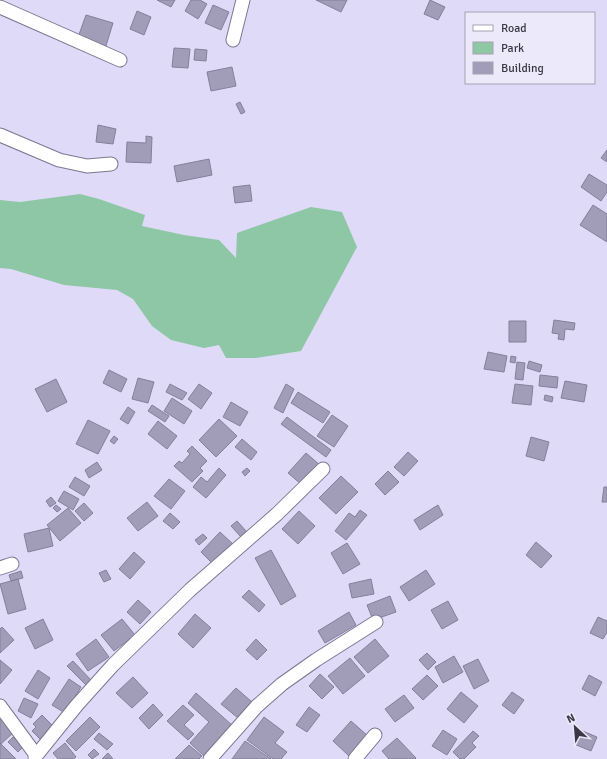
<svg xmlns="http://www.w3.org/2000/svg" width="607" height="759" viewBox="0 0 607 759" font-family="Signika,sans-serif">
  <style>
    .green { fill: #8ec7a5 }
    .building { fill: #a19cb8; stroke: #847f9a }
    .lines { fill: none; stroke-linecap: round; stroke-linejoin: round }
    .street-casing { stroke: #7c7791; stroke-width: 15 }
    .street { stroke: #fff; stroke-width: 13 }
  </style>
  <rect width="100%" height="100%" fill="#dfdaf8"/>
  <!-- green -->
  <path class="green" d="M80 194 99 199 145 215 142 226 184 235 219 240 236 258 237 233 311 207 342 212 357 247 301 351 256 358H226L219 345 204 348 171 340 152 326 133 299 117 290 64 285 11 269 0 268V200L20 202Z"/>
  <!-- building -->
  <path class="building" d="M157 0H175L171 7Z
    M191 0H200L207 4 198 19 185 11Z
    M316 0H347L341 12Z
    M430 0 445 7 438 20 424 14Z
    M213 5 229 12 221 30 205 23Z
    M137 11 151 17 144 35 130 29Z
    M86 15 113 23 105 49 77 40Z
    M174 48 190 49 188 68 172 67Z
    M195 49 207 50 206 61 194 60Z
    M232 67 236 86 211 91 207 72Z
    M240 102 245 112 241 114 236 104Z
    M98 125 116 129 113 144 96 142Z
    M146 136 152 137 151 163 126 162 127 142 146 143Z
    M607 150V162L601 158Z
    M209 159 212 175 177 182 174 166Z
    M589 174 607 185V192L601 201 581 187Z
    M250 185 252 201 235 203 233 187Z
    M593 205 607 214V242L580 225Z
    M554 320 575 323 574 330 565 329 564 340 558 339 559 334 552 333Z
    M509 321H526V342H509Z
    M488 352 507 356 504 372 484 369Z
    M511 356 516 357 515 363 510 362Z
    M529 361 542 365 540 372 527 368Z
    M517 362 525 363 523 380 515 379Z
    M109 370 127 379 121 392 103 383Z
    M540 375 558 377 557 388 539 386Z
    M138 378 154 382 148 403 132 399Z
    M56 379 67 402 47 412 35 389Z
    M565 381 587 385 584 402 561 398Z
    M170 384 187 393 182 400 166 392Z
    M199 384 212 393 201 409 188 399Z
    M286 384 294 389 283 413 274 408Z
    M515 384 533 386 531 405 512 403Z
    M298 392 330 412 323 423 291 403Z
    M545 395 553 397 552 402 544 400Z
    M172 398 192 411 184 424 164 411Z
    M231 402 248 412 240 426 223 417Z
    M152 405 169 416 165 422 148 411Z
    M128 407 135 412 128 424 120 419Z
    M332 415 348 426 334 447 317 436Z
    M287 417 331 450 326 457 281 424Z
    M219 419 237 436 216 457 199 440Z
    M88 420 110 431 98 454 76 444Z
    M158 421 177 436 167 449 148 434Z
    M114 436 118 439 114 444 110 441Z
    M531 437 549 442 544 461 526 456Z
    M242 439 257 452 251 460 235 447Z
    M192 446 207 461 200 468 203 471 192 482 174 466 179 461 182 463 190 454 187 451Z
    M408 452 418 461 404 476 394 467Z
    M306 453 320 465 302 485 288 473Z
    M97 462 102 470 89 478 85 470Z
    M219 468 226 475 206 498 193 487 201 477 207 482Z
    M247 468 250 471 245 476 242 472Z
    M388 471 399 482 385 495 375 484Z
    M341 476 358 492 336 514 319 498Z
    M75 477 90 486 84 496 69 487Z
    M169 479 185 491 171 509 154 496Z
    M604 487H607V502H602Z
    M64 491 79 499 73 510 58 501Z
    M51 497 56 503 50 507 46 501Z
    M147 502 158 516 138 531 127 518Z
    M84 503 93 513 84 521 75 511Z
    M56 505 61 509 57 512 53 508Z
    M438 505 443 515 420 530 414 520Z
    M68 508 81 523 60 541 47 525Z
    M360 510 367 515 346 540 335 531 349 513 355 517Z
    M299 511 315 526 298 544 282 529Z
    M170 513 180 522 173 529 163 521Z
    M237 521 247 532 241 537 231 526Z
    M49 528 53 546 28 552 24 534Z
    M220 532 234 545 214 565 201 552Z
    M203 534 207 538 199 545 195 540Z
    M536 542 552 556 541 568 526 555Z
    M347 543 360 564 343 574 331 553Z
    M271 550 296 596 281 605 255 558Z
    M134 552 145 562 130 579 119 569Z
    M106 570 111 579 104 582 99 573Z
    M426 570 435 584 409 601 400 587Z
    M21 571 23 578 11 581 9 575Z
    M18 579 26 609 8 614 0 584Z
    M371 579 374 594 352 598 349 584Z
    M249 590 265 605 259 612 242 597Z
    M390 596 396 612 373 620 367 605Z
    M138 600 151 612 140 624 127 612Z
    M448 601 458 620 442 629 431 610Z
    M349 612 356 625 325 643 318 631Z
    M195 614 211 628 193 648 178 634Z
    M598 617 607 621V632L603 639 590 633Z
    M43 619 53 640 35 649 25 628Z
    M122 619 135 635 114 651 101 635Z
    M2 627 14 640 0 653V629Z
    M96 639 109 657 88 671 76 654Z
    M256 639 267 650 257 660 246 650Z
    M375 639 389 656 368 673 354 657Z
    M427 653 436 662 428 670 419 660Z
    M454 656 463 672 443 683 435 667Z
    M350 658 365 676 343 694 328 676Z
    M478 659 489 681 474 689 463 666Z
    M0 660 12 670 0 684Z
    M73 661 91 680 86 685 67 666Z
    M38 670 50 678 38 699 25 691Z
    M320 674 334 687 322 699 309 686Z
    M427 675 438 686 423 700 412 689Z
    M589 675 602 682 595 696 582 689Z
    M133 677 148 693 132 708 116 693Z
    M69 679 81 687 65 713 52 705Z
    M236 688 252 702 238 718 221 704Z
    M461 692 478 706 464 723 447 709Z
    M512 692 524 700 514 714 502 705Z
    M196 693 233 726 205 757 190 743 209 722 188 703Z
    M404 695 414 708 395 722 385 709Z
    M24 698 38 704 31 718 18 711Z
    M153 704 163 715 149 729 139 718Z
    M183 705 194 715 184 725 194 734 188 740 167 721Z
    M309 707 320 715 307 732 296 725Z
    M42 715 53 726 40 739 32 731 36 727 33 724Z
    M90 717 100 727 76 751 66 741Z
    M264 717 284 732 275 743 287 752 281 759H273L247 740Z
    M0 718 14 732 1 744 0 743Z
    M351 721 368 736 349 756 333 741Z
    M443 730 457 739 447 755 432 746Z
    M580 730 597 737 591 751 574 744Z
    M473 731 479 736 472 743 476 747 464 759H460L453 752Z
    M99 733 113 744 107 750 94 739Z
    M13 737 23 747 18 752 8 742Z
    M397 738 416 758 415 759H389L382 751Z
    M245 741 271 759H232Z
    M65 743 76 757 73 759H58L53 753Z
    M1 744 16 759H0V746Z
    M189 745 202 756 199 759H175Z
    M94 749 99 754 92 759 88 755Z
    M108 753 113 759H102Z"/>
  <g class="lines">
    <!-- street casing -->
    <g class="street-casing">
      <path id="street" d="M0 7 120 60
        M233 40 243 0
        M0 135 59 160 87 166 111 164
        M0 568 12 564
        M0 706 36 755
        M35 757 77 705 113 665 190 590 277 514 323 469
        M210 759 257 706 282 684 316 660 376 622
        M355 759 375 735"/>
    </g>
    <!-- street -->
    <use href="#street" class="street"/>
  </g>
  <!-- legend -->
  <rect x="465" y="12" width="130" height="72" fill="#ece9fb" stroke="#a5a2b2"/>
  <rect x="473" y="25" width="20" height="6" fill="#ffffff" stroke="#a5a2b2"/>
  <text x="501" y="32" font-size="12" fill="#3b3844">Road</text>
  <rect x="473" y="42" width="20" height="12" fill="#8ec7a5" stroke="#a5a2b2"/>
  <text x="501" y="52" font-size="12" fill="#3b3844">Park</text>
  <rect x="473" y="62" width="20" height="12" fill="#a19cb8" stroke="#a5a2b2"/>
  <text x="501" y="72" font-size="12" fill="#3b3844">Building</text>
  <!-- north arrow -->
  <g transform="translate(575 727) rotate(334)" stroke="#ece9fb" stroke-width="3" paint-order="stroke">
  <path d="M0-3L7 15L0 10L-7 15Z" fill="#3b3844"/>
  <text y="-6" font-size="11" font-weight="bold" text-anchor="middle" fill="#3b3844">N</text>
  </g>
</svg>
